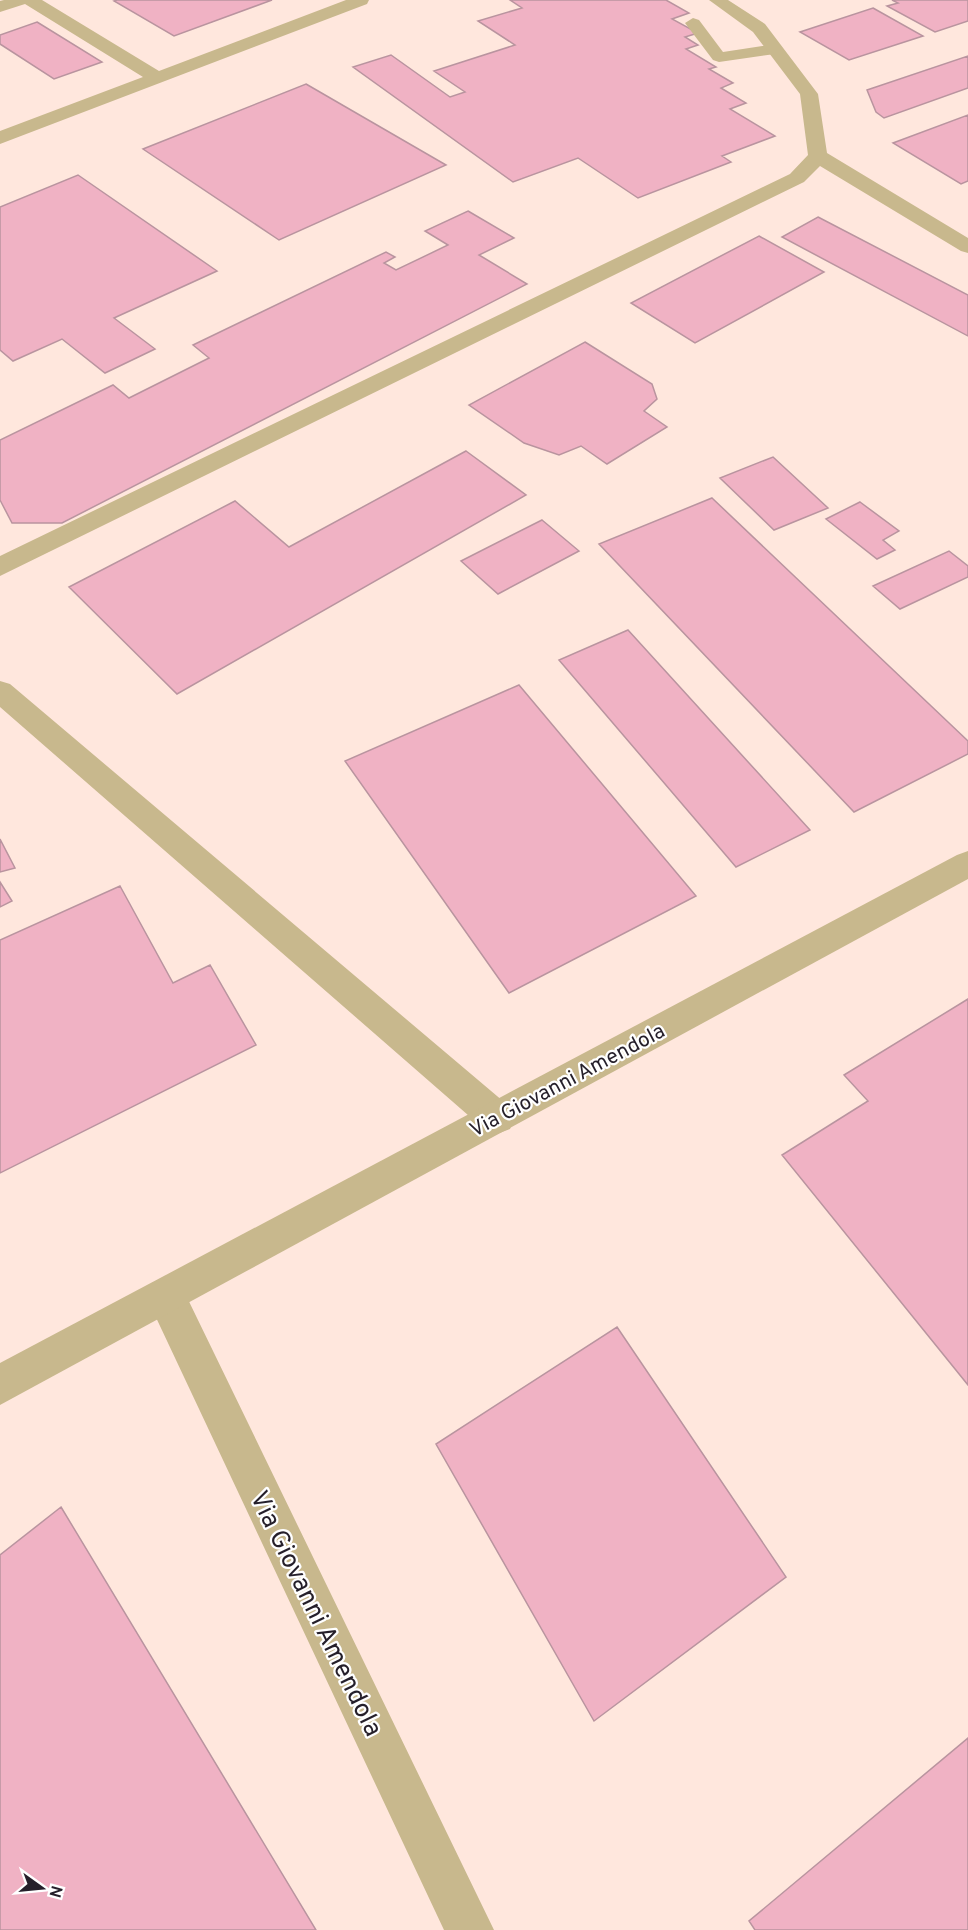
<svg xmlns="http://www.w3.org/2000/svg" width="968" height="1930" viewBox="0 0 968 1930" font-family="Overpass,sans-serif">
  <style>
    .industrial { fill: #ffe7dd }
    .building { fill: #f0b2c4; stroke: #b9949f; stroke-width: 1.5 }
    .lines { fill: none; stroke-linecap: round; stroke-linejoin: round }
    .service { fill: #c8b88d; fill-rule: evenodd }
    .minor { fill: #c8b88d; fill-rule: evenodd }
    .tertiary { fill: #c8b88d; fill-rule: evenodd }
    .labels { text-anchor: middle; stroke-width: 4.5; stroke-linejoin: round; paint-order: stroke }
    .street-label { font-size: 21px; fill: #251f2a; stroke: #fff }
    .near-street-label { font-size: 26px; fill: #251f2a; stroke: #fff }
  </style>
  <rect width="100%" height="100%" fill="#f8f5fb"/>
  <!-- industrial -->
  <path class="industrial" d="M0 0H968V1930H0Z"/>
  <!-- building -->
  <path class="building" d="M117 0H272L174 36 114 1Z
    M510 0H666L689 13 672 19 698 33 685 37 698 45 686 49 716 67 709 69 733 83 721 88 746 103 730 109 775 136 722 156 731 162 638 198 578 158 513 182 353 67 391 55 450 97 465 92 434 71 515 45 478 21 522 8Z
    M892 0H968V21L935 32 887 6 898 3Z
    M873 8 923 36 849 60 800 32Z
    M37 22 102 62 54 79 0 44V35Z
    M968 56V88L884 118 876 112 867 90Z
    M306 84 446 165 279 240 143 149Z
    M968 115V181L961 184 893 143Z
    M78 175 217 271 114 318 155 349 105 373 62 339 13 361 0 350V207Z
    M468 211 514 238 479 255 527 284 62 523H12L0 500V440L113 385 129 398 209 358 193 345 386 252 395 257 384 263 396 270 448 245 425 231Z
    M818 217 968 295V336L782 237Z
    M759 236 824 272 695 343 631 303Z
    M585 342 652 384 657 399 644 411 667 427 607 464 581 446 559 455 524 443 469 405Z
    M466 451 526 495 177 694 69 587 235 501 289 547Z
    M773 457 828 508 774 530 720 478Z
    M712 498 968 741V754L854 812 599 544Z
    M860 502 899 531 883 540 895 550 877 559 826 519Z
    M542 520 579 551 498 594 461 561Z
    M949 551 968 566V577L900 609 873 586Z
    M628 630 810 830 736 867 559 660Z
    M519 685 696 896 509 993 345 761Z
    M0 839 15 868 0 872Z
    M0 882 12 901 0 907Z
    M120 886 173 983 210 965 256 1045 0 1173V940Z
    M968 999V1385L782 1155 868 1101 844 1075Z
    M617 1327 786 1577 594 1721 436 1444Z
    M61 1507 316 1930H0V1555Z
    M968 1738V1930H755L749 1921Z"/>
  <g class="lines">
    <!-- service -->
    <path class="service" d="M693 18 699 20 723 52 775 44 783 49 775 54 719 62 713 60 685 23Z"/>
    <!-- minor -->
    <path class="minor" d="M4 0H42L159 71 346 0H369L367 4 0 144V131L143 77 25 4 0 12V1Z
      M709 0H728L765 24 818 94 827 153 968 238V253L961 251 820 166 804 182 0 576V556L790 174 808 155 800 94 753 32Z
      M0 681 10 684 510 1107 515 1118 510 1129 497 1134 484 1129 0 707Z
      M166 1277 180 1283 494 1930H444L152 1309 147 1296 152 1283Z"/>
    <!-- tertiary -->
    <path class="tertiary" d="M968 851V879L0 1405V1363L957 855Z"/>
  </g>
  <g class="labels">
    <!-- street labels -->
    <g class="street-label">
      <text transform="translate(567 1080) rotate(-28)" y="7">Via Giovanni Amendola</text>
    </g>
    <!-- near-street labels -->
    <g class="near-street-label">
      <text transform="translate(317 1613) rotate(64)" y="9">Via Giovanni Amendola</text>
    </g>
  </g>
  <!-- north arrow -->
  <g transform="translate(42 1888) rotate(105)" stroke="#ffffff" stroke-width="4.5" paint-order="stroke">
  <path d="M0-4.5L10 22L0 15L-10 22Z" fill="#251f2a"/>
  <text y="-9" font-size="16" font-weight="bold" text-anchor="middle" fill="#251f2a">N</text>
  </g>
</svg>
